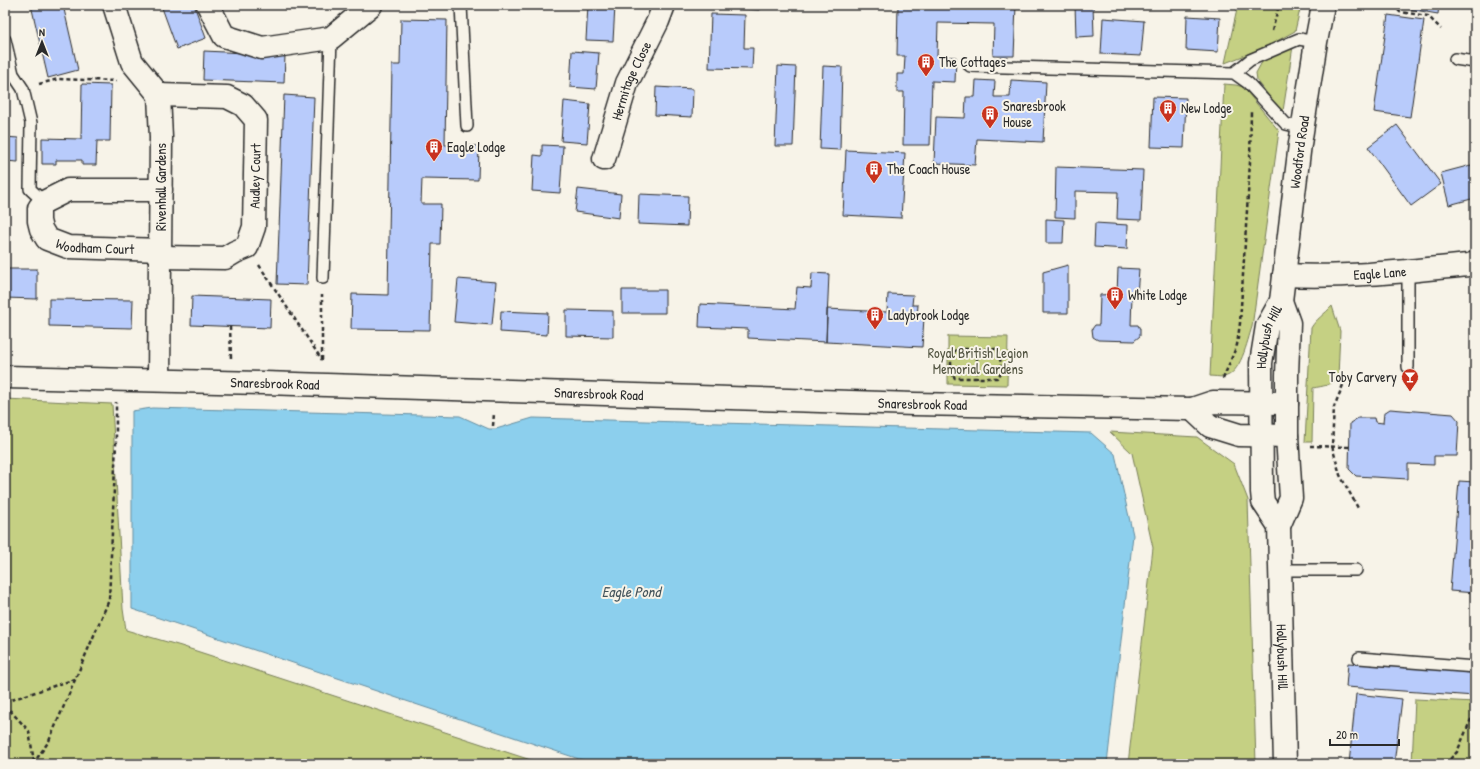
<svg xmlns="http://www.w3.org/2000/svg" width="1480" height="769" viewBox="0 0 1480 769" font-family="'Patrick Hand',sans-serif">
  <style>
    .green { fill: #c5d083; stroke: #787e57 }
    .water { fill: #8ccfed; stroke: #658d9f }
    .building { fill: #b8cbfb; stroke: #2b2b2b }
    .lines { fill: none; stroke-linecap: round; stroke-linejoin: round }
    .lane-casing { stroke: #2b2b2b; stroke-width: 14 }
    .street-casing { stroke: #2b2b2b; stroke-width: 25 }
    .secondary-casing { stroke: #2b2b2b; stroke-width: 25 }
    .primary-casing { stroke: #2b2b2b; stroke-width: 25 }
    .path { stroke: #2b2b2b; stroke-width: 2.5; stroke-dasharray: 4 3; stroke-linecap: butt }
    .lane { stroke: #f7f3e8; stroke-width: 11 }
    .street { stroke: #f7f3e8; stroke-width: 22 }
    .secondary { stroke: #f7f3e8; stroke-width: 22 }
    .primary { stroke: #f7f3e8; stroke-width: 22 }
    .labels { text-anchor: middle; stroke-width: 4; stroke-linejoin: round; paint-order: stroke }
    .poi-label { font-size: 14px; fill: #2b2b2b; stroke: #f7f3e8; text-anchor: start }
    .street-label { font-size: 14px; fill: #2b2b2b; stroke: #f7f3e8 }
    .park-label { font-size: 14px; fill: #525441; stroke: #f7f3e8 }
    .water-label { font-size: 15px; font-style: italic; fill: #43545c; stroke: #f7f3e8 }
  </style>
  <rect width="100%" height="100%" fill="#f7f3e8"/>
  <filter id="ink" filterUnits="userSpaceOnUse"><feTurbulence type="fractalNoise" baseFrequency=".025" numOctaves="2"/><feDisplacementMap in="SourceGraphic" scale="8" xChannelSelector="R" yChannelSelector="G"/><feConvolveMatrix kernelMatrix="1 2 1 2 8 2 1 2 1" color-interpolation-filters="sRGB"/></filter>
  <g filter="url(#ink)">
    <!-- green -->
    <path class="green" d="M1238 5H1301L1295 31 1266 47 1225 63Z
      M1289 46H1293L1283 111H1280L1257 80 1256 73 1262 62Z
      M1224 84 1236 85 1243 87 1279 131 1252 327C1247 341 1241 375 1223 377 1219 377 1214 376 1210 376Z
      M1332 306 1340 331 1338 377C1331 386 1323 386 1313 388L1312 442H1305L1311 328C1316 319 1325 314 1332 306Z
      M948 336 1008 337 1007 385 948 384Z
      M5 399 112 404 123 609 126 630 181 646 543 764H5Z
      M1110 432 1197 437 1234 464 1248 500 1256 764H1128L1153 548 1132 453Z
      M1415 699 1475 702V764H1412Z"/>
    <!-- water -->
    <path class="water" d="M152 408 460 416 489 429H496L533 418 1091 433 1115 454 1133 535 1107 764H594L132 609V411Z"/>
    <!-- building -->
    <path class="building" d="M31 5H63L78 70 48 78Z
      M161 5H194L206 38 177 49Z
      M588 5 615 6 613 41 586 40Z
      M725 5H760V10L725 8Z
      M898 5H1016L1014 56H993L994 24 938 23 937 56 956 57 955 82 932 81 930 145H903L904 92H897V74H904L905 56H897Z
      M1075 5H1093L1094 36 1076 37Z
      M1409 5H1439L1438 14 1409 9Z
      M711 14 745 15 744 48H753L752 69 709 68Z
      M1388 15 1424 20 1410 117 1374 112Z
      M1187 16 1220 18 1218 52 1186 50Z
      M1103 18 1144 21 1141 56 1101 54Z
      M401 19 447 20 445 145 479 146 478 180 422 179 421 204H441L440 244H432L430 330 351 329 352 294 388 295 392 65H400Z
      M204 51 285 55 284 83 203 80Z
      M572 51 599 53 596 89 570 87Z
      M778 66 796 67 793 146H775Z
      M823 66 842 67 840 150 820 149Z
      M976 80 995 81 994 97H1010L1011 80 1046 82 1043 142 977 139 975 165 934 163 936 117 965 118 966 97H975Z
      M82 84 111 85 110 141H97L96 165H82V160H56V164H42V138L81 139Z
      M656 87 693 89 692 117 655 115Z
      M284 95 314 97 307 285 277 284Z
      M1153 97 1186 98 1184 148 1151 147Z
      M564 101 590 104 587 143 561 141Z
      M1397 125 1441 184 1411 206 1368 147Z
      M5 137 18 138V162L5 161Z
      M542 145 563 146 560 193 532 191 534 155 542 156Z
      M846 150 905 153 901 218 843 215Z
      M1475 164V198L1449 205 1441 173Z
      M1056 167 1143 170 1141 220 1117 219 1118 192 1075 191V218L1055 217Z
      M578 189 621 194 619 218 575 212Z
      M639 194 688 196 687 226 638 224Z
      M1046 219 1064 220 1063 243H1046Z
      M1095 223 1128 225 1127 249 1094 247Z
      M1068 265V313H1043V272Z
      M1118 268 1139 269 1137 295H1132L1131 325H1138L1140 329V336L1134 341 1098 340 1093 337 1092 329 1095 325H1099L1100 295 1117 294Z
      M5 269H37V299L5 298Z
      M812 273 829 274 826 342 748 338V329L699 327 700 304 795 309 797 287 811 288Z
      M458 279 496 282 492 325 454 322Z
      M622 290H665V313H622Z
      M888 294 913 295 912 305H918L917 317 924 318 922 347 826 342 827 309 887 312Z
      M192 296 271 299 270 328 191 325Z
      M49 299 133 300 132 328 49 326Z
      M566 310 613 311V337L566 336Z
      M501 311 548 313 547 335 500 332Z
      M1390 409 1453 414 1459 421 1457 456H1434V465L1408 464V479L1356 476 1349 469 1350 423 1358 418H1374L1375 422 1383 423 1384 413Z
      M1459 481 1475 482V593L1450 591Z
      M1348 663 1475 672V696L1346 687Z
      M1356 694 1402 699 1394 764H1349Z"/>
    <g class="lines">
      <!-- lane casing -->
      <g class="lane-casing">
        <path id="lane" d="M461 5 467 126
          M5 40 13 74 23 89 31 123 30 189 44 202
          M1455 59 1475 62
          M970 66 1234 73 1248 83 1286 124 1303 128
          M1234 73 1250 60 1299 39 1316 42
          M1408 271V367
          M323 278 331 38
          M1280 570H1356
          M1359 658 1475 667"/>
      </g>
      <!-- street casing -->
      <g class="street-casing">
        <g id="street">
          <path d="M114 5 132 62 159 95 161 138 159 380"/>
          <path d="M208 5 224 36 262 48 331 38 371 5"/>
          <path d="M159 95 227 97 243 105 256 120 254 227 247 247 235 252 225 258 160 257"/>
          <path id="s1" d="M604 159 627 83 658 21 664 5"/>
          <path id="s2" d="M161 190H68L44 202 39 208V221L41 229 47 239 68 247 161 250"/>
          <path id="s3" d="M1284 275C1346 278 1408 271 1469 265L1475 263"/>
        </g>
      </g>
      <!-- secondary casing -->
      <g class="secondary-casing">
        <g id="secondary">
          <path id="s4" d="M5 377 264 383 914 404 1192 409 1213 402 1287 403"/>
          <path d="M1192 409 1210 426 1239 435 1287 436"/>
        </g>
      </g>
      <!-- primary casing -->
      <g class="primary-casing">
        <g id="primary">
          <path id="s5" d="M1281 301 1289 323 1287 375V436L1291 498 1279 526 1285 764"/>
          <path id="s6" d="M1279 526 1263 502 1262 492 1261 363 1267 326 1281 301 1300 144 1316 42 1323 5"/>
        </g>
      </g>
      <!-- path -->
      <path class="path" d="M1393 5 1400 12 1428 16 1441 29
        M1272 31 1279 5
        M39 84 58 79 117 81
        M259 265 322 360
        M230 326 231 359
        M957 349H996L1000 355 1001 373 997 378H955L951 372V355Z
        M977 349V379
        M322 360V295
        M1223 379 1237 345 1240 323 1250 162 1251 111
        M1343 385 1334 407 1332 446 1340 475 1358 508
        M493 426 494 413
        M1310 446 1350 447
        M5 702 75 679
        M5 705 29 731 34 762
        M33 764 49 741 109 600 116 444V402
        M1445 764 1457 752 1475 710"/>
      <!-- lane -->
      <use href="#lane" class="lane"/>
      <!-- street -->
      <use href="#street" class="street"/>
      <!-- secondary -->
      <use href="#secondary" class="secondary"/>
      <!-- primary -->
      <use href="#primary" class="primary"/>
    </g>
  </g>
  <!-- icons -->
  <defs>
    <g id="building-pin" transform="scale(0.9)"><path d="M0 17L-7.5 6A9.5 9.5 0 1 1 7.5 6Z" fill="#c8321e" stroke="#f7f3e8"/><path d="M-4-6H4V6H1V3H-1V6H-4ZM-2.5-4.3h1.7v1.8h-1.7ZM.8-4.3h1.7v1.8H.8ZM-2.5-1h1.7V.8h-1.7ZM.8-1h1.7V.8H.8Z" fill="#fff"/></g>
    <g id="bar-pin" transform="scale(0.9)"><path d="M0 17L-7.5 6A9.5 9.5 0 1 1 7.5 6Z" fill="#c8321e" stroke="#f7f3e8"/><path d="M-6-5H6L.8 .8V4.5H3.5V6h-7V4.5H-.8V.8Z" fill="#fff"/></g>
  </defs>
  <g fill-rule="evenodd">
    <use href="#building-pin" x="926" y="62"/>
    <use href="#building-pin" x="1168" y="108"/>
    <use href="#building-pin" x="990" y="114"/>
    <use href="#building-pin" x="434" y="147"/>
    <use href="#building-pin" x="874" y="169"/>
    <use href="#building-pin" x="1115" y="295"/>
    <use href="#building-pin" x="875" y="315"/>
    <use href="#bar-pin" x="1410" y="377"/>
  </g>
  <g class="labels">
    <!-- poi labels -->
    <g class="poi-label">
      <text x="939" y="67">The Cottages</text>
      <text x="1003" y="111">Snaresbrook<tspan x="1003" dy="16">House</tspan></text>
      <text x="1181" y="113">New Lodge</text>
      <text x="447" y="152">Eagle Lodge</text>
      <text x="887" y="174">The Coach House</text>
      <text x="1128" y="300">White Lodge</text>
      <text x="888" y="320">Ladybrook Lodge</text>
      <text x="1397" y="382" text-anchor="end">Toby Carvery</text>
    </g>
    <!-- street labels -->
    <g class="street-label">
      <text dy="5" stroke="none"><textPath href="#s1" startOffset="83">Hermitage Close</textPath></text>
      <text dy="5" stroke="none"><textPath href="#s6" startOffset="384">Woodford Road</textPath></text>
      <text transform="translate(255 176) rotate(-89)" y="5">Audley Court</text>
      <text transform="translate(161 187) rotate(-90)" y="5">Rivenhall Gardens</text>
      <text dy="5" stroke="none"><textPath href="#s2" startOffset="210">Woodham Court</textPath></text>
      <text dy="5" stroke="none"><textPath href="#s3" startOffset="96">Eagle Lane</textPath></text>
      <text dy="5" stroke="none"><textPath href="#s6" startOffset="195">Hollybush Hill</textPath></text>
      <text dy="5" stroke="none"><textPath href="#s4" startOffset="270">Snaresbrook Road</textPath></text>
      <text dy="5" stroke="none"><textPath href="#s4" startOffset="594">Snaresbrook Road</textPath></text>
      <text dy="5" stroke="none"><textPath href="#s4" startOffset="918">Snaresbrook Road</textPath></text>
      <text dy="5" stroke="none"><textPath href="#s5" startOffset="360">Hollybush Hill</textPath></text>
    </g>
    <!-- park labels -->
    <g class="park-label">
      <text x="978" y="358">Royal British Legion<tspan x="978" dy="16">Memorial Gardens</tspan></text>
    </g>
    <!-- water labels -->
    <g class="water-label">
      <text x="631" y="597">Eagle Pond</text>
    </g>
  </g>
  <!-- margin -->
  <rect width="1480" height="769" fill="none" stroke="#f7f3e8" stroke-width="20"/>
  <rect x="10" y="10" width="1460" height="749" fill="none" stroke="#2b2b2b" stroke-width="1.5" filter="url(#ink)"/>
  <!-- north arrow -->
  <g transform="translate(42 42)" stroke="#f7f3e8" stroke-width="3" paint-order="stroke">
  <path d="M0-3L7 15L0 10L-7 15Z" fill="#2b2b2b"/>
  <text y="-6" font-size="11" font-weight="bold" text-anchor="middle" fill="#2b2b2b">N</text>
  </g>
  <!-- scale -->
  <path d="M1330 739v6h69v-6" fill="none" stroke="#2b2b2b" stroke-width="2"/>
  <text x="1336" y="739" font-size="12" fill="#2b2b2b" stroke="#f7f3e8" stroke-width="3" paint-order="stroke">20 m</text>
</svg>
